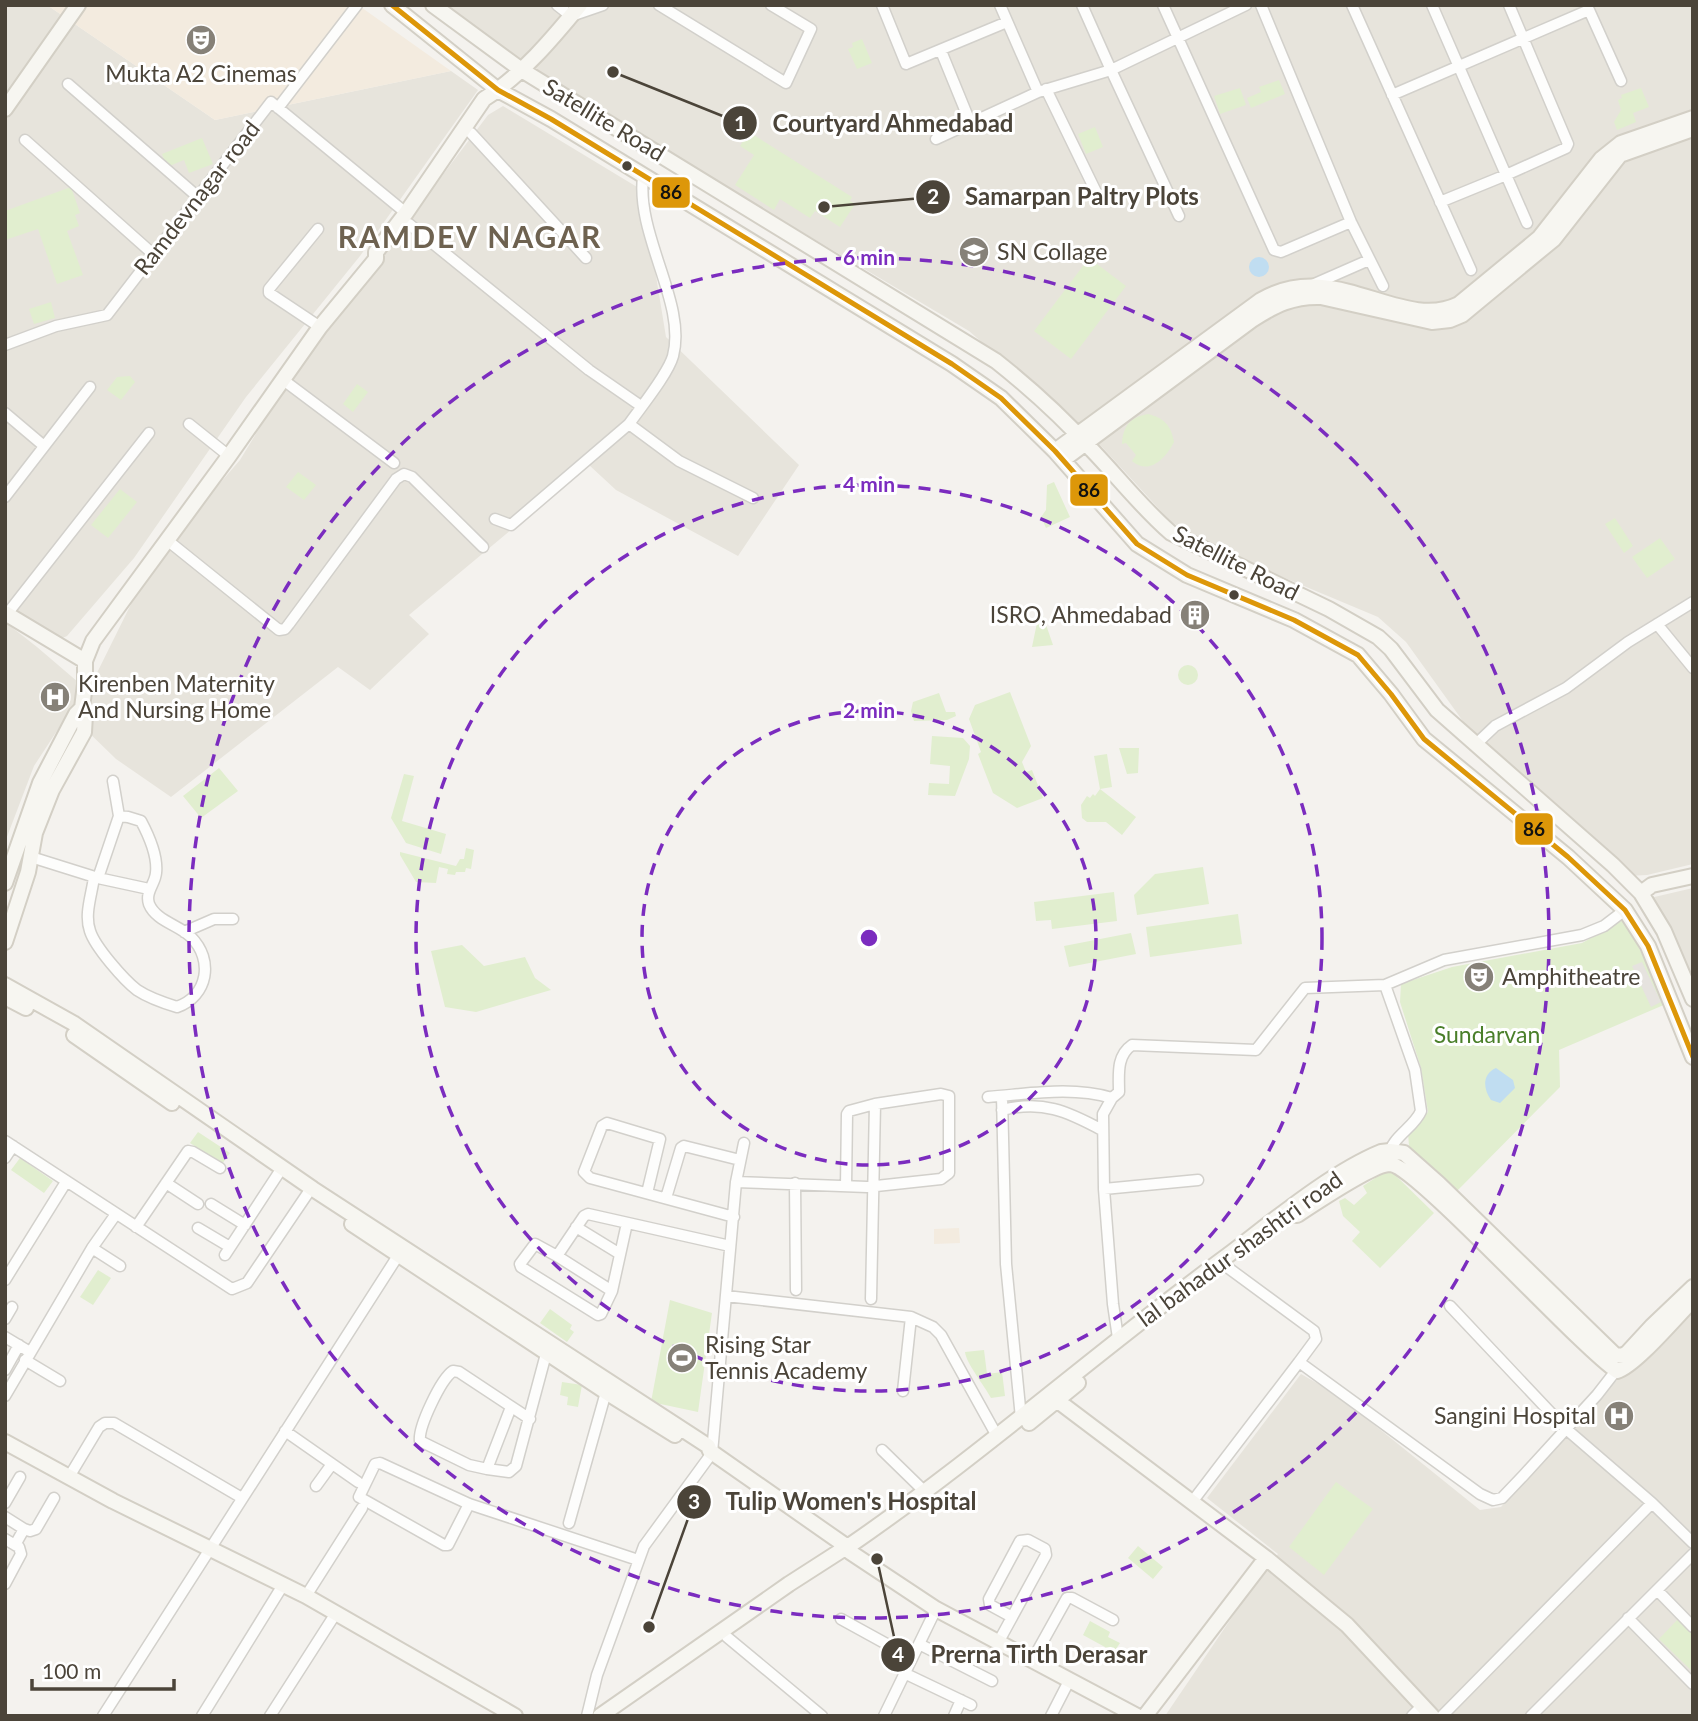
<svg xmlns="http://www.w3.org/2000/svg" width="1698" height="1721" viewBox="0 0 1698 1721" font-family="Lato,sans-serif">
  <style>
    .residential { fill: #e7e4dc }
    .commercial { fill: #f3ebdf }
    .green { fill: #e1eecf }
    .parking { fill: #e6e3df }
    .water { fill: #c0ddf1 }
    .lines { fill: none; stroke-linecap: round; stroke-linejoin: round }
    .street-casing { stroke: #d2d0cb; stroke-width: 13 }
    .secondary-casing { stroke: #d3cfc5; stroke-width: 18 }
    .street { stroke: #fdfdfc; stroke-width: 10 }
    .secondary { stroke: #f7f6f1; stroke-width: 14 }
    .bus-1-casing { stroke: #fff; stroke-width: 10 }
    .bus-1 { stroke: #dd9709; stroke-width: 5 }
    .ring { fill: none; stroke: #7b2cbf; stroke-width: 3.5; stroke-dasharray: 12 9 }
    .bus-dot { fill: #4b4439; stroke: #fff; stroke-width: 2.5 }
    .labels { text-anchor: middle; stroke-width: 6; stroke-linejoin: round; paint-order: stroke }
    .poi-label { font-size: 23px; fill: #4b4439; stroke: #fff; text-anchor: start }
    .street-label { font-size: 23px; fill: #4b4439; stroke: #fff }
    .park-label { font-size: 23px; fill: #4a7f2a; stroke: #fff }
    .district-label { font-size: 30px; font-weight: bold; letter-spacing: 2px; fill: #6e6250; stroke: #fff }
    .centre { fill: #7b2cbf; stroke: #fff; stroke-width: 3.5 }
    .ring-label { font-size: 21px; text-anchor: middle; font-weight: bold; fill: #7b2cbf; stroke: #fff; stroke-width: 6; stroke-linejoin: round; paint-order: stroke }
    .leader { fill: none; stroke: #4b4439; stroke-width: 2.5 }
    .callout-dot { fill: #4b4439; stroke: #fff; stroke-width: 2.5 }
    .mark-label { font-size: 21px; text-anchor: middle; font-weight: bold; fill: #fff }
    .callout-label { font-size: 24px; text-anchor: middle; font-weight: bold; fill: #4b4439; stroke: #fff; stroke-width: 6; stroke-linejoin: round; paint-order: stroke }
    .line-badge { stroke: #fff; stroke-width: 2.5 }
    .pale-badge-label { font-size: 19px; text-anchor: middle; font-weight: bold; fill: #111 }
  </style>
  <rect width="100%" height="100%" fill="#f4f2ee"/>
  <!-- residential -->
  <path class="residential" d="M5 5H47L215 120 451 71 478 90 360 256 246 397 134 558 67 636 53 642 5 603Z
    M440 5H1693V864L1647 875 1628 876 1470 731 1406 642 1378 617 1206 545 1170 521 1103 448 969 331 603 114Z
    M503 106 642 190 666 337 799 465 738 556 616 490 589 465 409 615 429 634 370 690 338 667 171 797 116 759 82 726 90 687 138 590 169 542 240 460 293 373 488 115Z
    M5 622 37 647 85 688 34 766 5 842Z
    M1693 888V996L1650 898Z
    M1693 1310V1716H1165L1262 1573 1278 1554 1207 1498 1301 1374 1336 1394 1480 1510 1501 1507 1588 1407Z"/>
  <!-- commercial -->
  <path class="commercial" d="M47 5H358L451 71 215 120Z
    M959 1228 960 1243 934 1244V1229Z"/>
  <!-- green -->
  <path class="green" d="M862 39 872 63 857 69 848 49 853 47 852 43Z
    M1279 80 1285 94 1251 108 1247 98 1261 92 1259 87Z
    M1240 88 1246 105 1220 114 1214 96Z
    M1641 88 1649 107 1633 113 1636 122 1617 130 1614 122 1621 110 1618 100 1622 98 1621 95Z
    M1095 127 1103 147 1086 154 1078 134Z
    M749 132 852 197 850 201 855 204 840 227 815 211 810 218 780 199 774 210 735 185 754 155 740 146Z
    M202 138 213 164 189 173 184 160 167 167 162 154Z
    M71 187 80 213 75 215 79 226 67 231 83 275 57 284 38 229 5 240V211Z
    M1089 258 1126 286 1071 359 1034 331Z
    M51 302 55 318 34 324 29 309Z
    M130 376 135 382 121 400 107 390 117 377Z
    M357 384 368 392 353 412 343 404Z
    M1148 414C1164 418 1171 425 1174 442 1166 458 1149 476 1132 461L1136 455 1126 443 1122 444C1123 426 1130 417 1148 414Z
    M298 472 316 485 304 500 286 487Z
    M1054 482 1070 517 1046 528 1041 517 1046 510 1047 485Z
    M120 489 137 502 108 538 91 525Z
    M1615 518 1633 546 1624 553 1605 524Z
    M1660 538 1675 559 1647 578 1632 557Z
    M1039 613H1042L1053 645 1032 647Z
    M1178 675a10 10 0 1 1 20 0a10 10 0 1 1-20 0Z
    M1010 692 1031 746 1022 762 1026 772 1032 770 1043 798 1017 808 993 793 978 754 981 752 969 719 975 705Z
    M939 693 946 712H955L956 716 947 720 914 721 911 711 913 702Z
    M932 736 963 738 970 746 969 759 955 796 928 795 929 783 949 784 950 766 930 764Z
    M1119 748H1139L1138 773 1127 774Z
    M1107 754 1112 787 1100 789 1094 756Z
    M219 768 238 791 201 818 183 796Z
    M404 774 414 776 402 821 446 834 441 854 406 843 391 818Z
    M1100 789 1136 817 1122 835 1106 822H1087L1082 818 1081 805 1087 796 1090 798 1093 794 1095 796Z
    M466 848 474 850 471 869 466 868 465 872H456L455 875 447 874 448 869 439 867 436 883 416 882 400 855V852L456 866 460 859H464Z
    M1203 867 1209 904 1137 915 1134 895 1155 874Z
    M1114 892 1117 921 1052 929 1051 920 1036 921 1034 902Z
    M1238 914 1242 944 1150 957 1146 927Z
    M1625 919 1666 1004 1559 1050 1560 1087 1456 1192 1409 1146 1408 1133 1428 1112 1421 1068 1400 1002 1401 984 1452 967 1582 943Z
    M1131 933 1136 954 1069 967 1064 946Z
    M462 945 484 966 525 957 535 978 551 990 476 1012 445 1007 431 951Z
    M198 1132 230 1153 222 1164 190 1143Z
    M20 1158 53 1181 44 1193 11 1170Z
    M1389 1169 1434 1213 1380 1268 1352 1241 1360 1232 1343 1216 1339 1201 1345 1198 1354 1205 1367 1193 1363 1186Z
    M98 1270 111 1278 93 1305 80 1297Z
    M670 1300 712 1313 698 1412 651 1402Z
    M550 1309 572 1325 570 1329 574 1332 567 1342 540 1323Z
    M984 1350 987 1374 1002 1372 1005 1396 991 1398C984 1385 966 1363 965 1352Z
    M562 1382 582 1385 578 1407 567 1405 568 1397 560 1395Z
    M1336 1482 1373 1509 1324 1575 1289 1547Z
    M1138 1546 1163 1567 1153 1579 1128 1558Z
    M1678 1619 1693 1634V1672L1659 1639Z
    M1090 1621 1110 1632 1108 1637 1120 1643 1114 1652 1083 1635Z"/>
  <!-- parking -->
  <path class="parking" d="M1642 962 1661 1002 1651 1007 1632 966Z"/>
  <!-- water -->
  <path class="water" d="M1249 267a10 10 0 1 1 20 0a10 10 0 1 1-20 0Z
    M1496 1068 1513 1080 1515 1088 1500 1103 1491 1100C1483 1089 1482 1074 1496 1068Z"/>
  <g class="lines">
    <!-- street casing -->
    <g class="street-casing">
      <path id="street" d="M557 5 571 16 603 5
        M659 5 786 83 811 29 771 5
        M882 5 906 64 1007 22
        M1000 5 1038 92 1111 70 1179 216
        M1082 5 1111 70 1246 5
        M1163 5 1274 250 1281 252 1351 222
        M1261 5 1351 222 1383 286
        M1352 5 1471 270
        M1432 5 1527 223
        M941 51 970 122
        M68 84 198 197
        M1046 89 1099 198
        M1392 95 1589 10 1621 81
        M278 108 357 5
        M471 133 586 258
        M936 139 1038 92
        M25 140 153 254
        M643 177C636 236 687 304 673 356 668 374 641 407 629 424L679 461 753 498
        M1440 202 1506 175 1566 148 1568 144 1509 5
        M409 224 589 370 641 406
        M318 229 269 289V293L320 327
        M1312 285 1369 260
        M5 345 56 326 107 315 271 102 406 213
        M282 379 394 463
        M5 413 44 446
        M189 424 229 456
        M5 497 90 387
        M495 519 511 525 629 424
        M167 540 279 630 285 629 289 624 396 479 404 474 412 477 483 547
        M7 614 149 433
        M1657 624 1693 668
        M1475 745 1495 726 1566 688 1628 642 1693 602
        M113 781 119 816
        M31 857 98 878 149 889
        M94 877C92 894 84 914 90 931 95 947 124 980 137 990 149 998 164 1003 177 1007 208 996 214 960 191 937 179 925 156 921 149 904 145 892 155 884 156 873 158 856 149 836 141 821L128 817 119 816 98 878
        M184 932 214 919H233
        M1002 1096 1006 1264 1021 1418
        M988 1097C1029 1094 1072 1086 1112 1098L1119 1092C1119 1075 1116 1056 1132 1045L1256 1050 1305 988 1385 985
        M1112 1098 1103 1114 1104 1189 1198 1180
        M1002 1110C1042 1100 1067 1111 1102 1130
        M5 1141 232 1289 247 1283 312 1187
        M1389 1156C1391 1137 1414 1128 1421 1111L1415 1070 1385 985 1444 960 1582 935 1604 926 1625 910
        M5 1158 13 1146
        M736 1182 867 1187 941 1179 949 1173V1096L941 1094 875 1104 849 1111 847 1114 846 1186
        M166 1183 198 1204
        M795 1183 796 1290
        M1104 1189 1113 1304 1118 1338
        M647 1193 660 1139 607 1123 602 1126 584 1172 590 1178 734 1217
        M666 1198 681 1148 684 1146 740 1160
        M211 1204 245 1225
        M136 1227 188 1151 193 1152 220 1168
        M576 1227 620 1254
        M198 1228 230 1247
        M92 1248 120 1266
        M225 1255 278 1174
        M557 1256 535 1244 520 1264 521 1267 598 1315 601 1314 612 1291 627 1223
        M1227 1267 1314 1331 1316 1339 1299 1362
        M5 1280 66 1182
        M612 1291 557 1256 584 1216 588 1214 730 1246
        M726 1296 911 1317 933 1327 941 1335 997 1436
        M871 1299 875 1104
        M1450 1306 1565 1428 1652 1503 1693 1543
        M5 1319 12 1307
        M5 1337 30 1352
        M25 1360 60 1381
        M5 1370 19 1345
        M903 1391 911 1317
        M5 1396 92 1248 116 1214
        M511 1407 487 1469 469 1465 420 1441C418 1427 441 1379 453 1371L459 1372 530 1419
        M285 1431 358 1482
        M882 1450 924 1491
        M487 1469 509 1472 516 1466 546 1354
        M69 1477 99 1427 105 1423H114L242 1498
        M316 1486 332 1464
        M1192 1502 1299 1362 1480 1494 1493 1500 1502 1498 1523 1476 1597 1395 1618 1368
        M5 1503 20 1477
        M469 1504 448 1545H444L359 1497 375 1464 380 1463 469 1504 638 1560
        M5 1517 24 1529 15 1545 5 1539
        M569 1523 606 1392
        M24 1529 30 1531 36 1529 54 1498
        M5 1584 21 1554 19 1547 15 1545
        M1657 1590 1693 1627
        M306 1596 362 1508
        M1628 1618 1693 1684
        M841 1619 912 1658
        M727 1637 822 1716
        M999 1641 1046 1555 1045 1549 1028 1540 1020 1541 989 1599 990 1605 1012 1617
        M919 1644 992 1681
        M1033 1659 1067 1598H1072L1113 1620
        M904 1673 971 1705
        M103 1716 401 1251
        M202 1716 283 1585
        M270 1716 336 1613
        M587 1716 597 1675 644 1546 712 1453 736 1182 744 1143
        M884 1716 936 1609
        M954 1716 961 1700
        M1051 1716 1070 1679
        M1412 1716 1421 1707
        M1442 1716 1652 1503
        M1531 1716 1693 1554"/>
    </g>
    <!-- secondary casing -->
    <g class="secondary-casing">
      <path id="secondary" d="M392 5 498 90 551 119 952 364 1001 398 1055 451 1137 544 1187 575 1294 620 1358 655 1391 694 1424 739 1568 857 1625 910 1648 946 1693 1057
        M433 5 520 69 996 361C1030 388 1063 418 1092 450 1118 477 1142 508 1171 533L1329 609 1378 637 1391 649 1437 710 1613 865 1641 893 1664 931 1693 999
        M5 109 78 5
        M1055 451 1261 300C1335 257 1401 333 1459 304L1539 238 1601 159 1621 143 1693 118
        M1063 460 1252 320C1275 305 1293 296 1321 297L1432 322 1450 320 1462 315 1554 239 1620 155 1693 129
        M5 613 85 661
        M5 883 40 783 76 714 82 708
        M1641 893 1652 885 1693 876
        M5 942 28 872 35 833 52 790 84 732 85 715 82 708 85 684V661L93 641 229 456 320 327 376 259V252L406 213 484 99C522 75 552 39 580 5
        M5 985 73 1023 313 1189 708 1446 710 1451 846 1546
        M5 997 26 1008
        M74 1035 172 1103
        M1297 1215C1314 1204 1373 1164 1390 1164 1416 1165 1577 1344 1617 1371 1635 1366 1677 1316 1692 1301
        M352 1224 606 1392 675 1435
        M1050 1395 1266 1558 1347 1625 1432 1716
        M1029 1423 1078 1383
        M5 1442 113 1501 306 1596 515 1716
        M849 1546C980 1456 1099 1350 1227 1256 1272 1222 1330 1173 1381 1152L1390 1151 1404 1153 1439 1184 1615 1355 1624 1356 1628 1352 1652 1326 1693 1287
        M850 1552 936 1609 1137 1716
        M600 1716 789 1584 845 1548
        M1145 1716 1266 1558"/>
    </g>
    <!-- street -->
    <use href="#street" class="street"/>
    <!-- secondary -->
    <use href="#secondary" class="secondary"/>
    <!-- bus-1 casing -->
    <g class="bus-1-casing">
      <path id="bus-1" d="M392 5 498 90 551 119 952 364 1001 398 1055 451 1137 544 1187 575 1294 620 1358 655 1391 694 1424 739 1568 857 1625 910 1648 946 1693 1057"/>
    </g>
    <!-- bus-1 -->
    <use href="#bus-1" class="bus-1"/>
  </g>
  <!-- distance rings -->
  <g class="ring">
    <circle cx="869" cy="938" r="227"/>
    <circle cx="869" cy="938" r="453"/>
    <circle cx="869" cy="938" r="680"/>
  </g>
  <!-- icons -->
  <defs>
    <g id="theatre-disc" transform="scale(1.575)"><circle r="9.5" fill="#868178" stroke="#fff"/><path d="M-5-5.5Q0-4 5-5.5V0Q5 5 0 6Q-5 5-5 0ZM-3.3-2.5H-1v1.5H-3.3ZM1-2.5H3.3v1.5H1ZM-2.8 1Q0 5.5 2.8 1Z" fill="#fff"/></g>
    <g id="university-disc" transform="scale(1.575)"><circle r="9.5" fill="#868178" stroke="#fff"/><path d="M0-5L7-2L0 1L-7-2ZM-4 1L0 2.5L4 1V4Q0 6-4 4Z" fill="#fff"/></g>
    <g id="building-disc" transform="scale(1.575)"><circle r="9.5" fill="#868178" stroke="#fff"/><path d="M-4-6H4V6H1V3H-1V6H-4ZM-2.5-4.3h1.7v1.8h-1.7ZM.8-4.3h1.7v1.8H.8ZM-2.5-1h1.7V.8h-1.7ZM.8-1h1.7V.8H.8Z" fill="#fff"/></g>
    <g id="hospital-disc" transform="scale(1.575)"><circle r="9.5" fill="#868178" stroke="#fff"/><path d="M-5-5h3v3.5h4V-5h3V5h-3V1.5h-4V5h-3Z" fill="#fff"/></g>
    <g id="stadium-disc" transform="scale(1.575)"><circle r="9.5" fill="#868178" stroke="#fff"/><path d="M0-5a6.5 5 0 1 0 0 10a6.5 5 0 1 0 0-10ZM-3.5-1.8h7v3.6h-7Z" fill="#fff"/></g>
  </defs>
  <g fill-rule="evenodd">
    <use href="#theatre-disc" x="201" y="40"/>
    <use href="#university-disc" x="974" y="252"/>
    <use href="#building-disc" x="1195" y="615"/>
    <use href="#hospital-disc" x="55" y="697"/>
    <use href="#theatre-disc" x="1479" y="977"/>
    <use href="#stadium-disc" x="682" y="1358"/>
    <use href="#hospital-disc" x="1619" y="1416"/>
  </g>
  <!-- markers -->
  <g class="bus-dot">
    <circle cx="627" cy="166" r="6"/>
    <circle cx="1234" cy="595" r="6"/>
  </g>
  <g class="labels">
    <!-- poi labels -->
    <g class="poi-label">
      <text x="201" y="82" text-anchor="middle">Mukta A2 Cinemas</text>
      <text x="997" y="260">SN Collage</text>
      <text x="1172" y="623" text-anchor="end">ISRO, Ahmedabad</text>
      <text x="78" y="692">Kirenben Maternity<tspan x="78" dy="26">And Nursing Home</tspan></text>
      <text x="1502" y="985">Amphitheatre</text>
      <text x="705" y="1353">Rising Star<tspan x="705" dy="26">Tennis Academy</tspan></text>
      <text x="1596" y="1424" text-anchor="end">Sangini Hospital</text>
    </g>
    <!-- street labels -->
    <g class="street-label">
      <text transform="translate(604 120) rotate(31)" y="8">Satellite Road</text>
      <text transform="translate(197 198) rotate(-52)" y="8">Ramdevnagar road</text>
      <text transform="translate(1236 563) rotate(27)" y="8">Satellite Road</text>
      <text transform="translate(1240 1249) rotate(-36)" y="8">lal bahadur shashtri road</text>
    </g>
    <!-- park labels -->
    <g class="park-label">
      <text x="1487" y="1043">Sundarvan</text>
    </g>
    <!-- district labels -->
    <g class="district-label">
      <text x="470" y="248">RAMDEV NAGAR</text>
    </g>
  </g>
  <circle cx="869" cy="938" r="10" class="centre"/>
  <g class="ring-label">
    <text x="869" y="265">6 min</text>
    <text x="869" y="492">4 min</text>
    <text x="869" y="718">2 min</text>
  </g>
  <!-- callouts -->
  <path class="leader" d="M613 72L740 123M824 207L933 197M649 1627L694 1502M877 1559L898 1655"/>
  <g class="callout-dot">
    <circle cx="613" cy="72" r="7"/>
    <circle cx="824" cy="207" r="7"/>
    <circle cx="649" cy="1627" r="7"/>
    <circle cx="877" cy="1559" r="7"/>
    <circle cx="740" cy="123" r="18"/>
    <circle cx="933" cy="197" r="18"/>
    <circle cx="694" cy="1502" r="18"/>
    <circle cx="898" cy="1655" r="18"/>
  </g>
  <g class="mark-label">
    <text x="740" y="131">1</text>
    <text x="933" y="204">2</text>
    <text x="694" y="1509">3</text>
    <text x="898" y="1662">4</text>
  </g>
  <g class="callout-label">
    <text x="893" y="132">Courtyard Ahmedabad</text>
    <text x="1082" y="205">Samarpan Paltry Plots</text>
    <text x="851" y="1510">Tulip Women's Hospital</text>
    <text x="1039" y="1663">Prerna Tirth Derasar</text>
  </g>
  <g class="line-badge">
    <rect x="651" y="176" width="40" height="33" rx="7" fill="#dd9709"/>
    <rect x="1069" y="473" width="40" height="34" rx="7" fill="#dd9709"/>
    <rect x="1514" y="812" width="40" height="34" rx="7" fill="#dd9709"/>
  </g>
  <g class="pale-badge-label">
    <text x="671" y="199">86</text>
    <text x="1089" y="497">86</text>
    <text x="1534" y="836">86</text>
  </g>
  <!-- border -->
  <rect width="1698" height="1721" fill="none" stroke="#4b4439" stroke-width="14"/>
  <!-- scale -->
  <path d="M32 1679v10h142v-10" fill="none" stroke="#4b4439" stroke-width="3.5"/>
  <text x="42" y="1679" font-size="21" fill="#4b4439" stroke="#ffffff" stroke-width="5" paint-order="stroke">100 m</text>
</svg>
